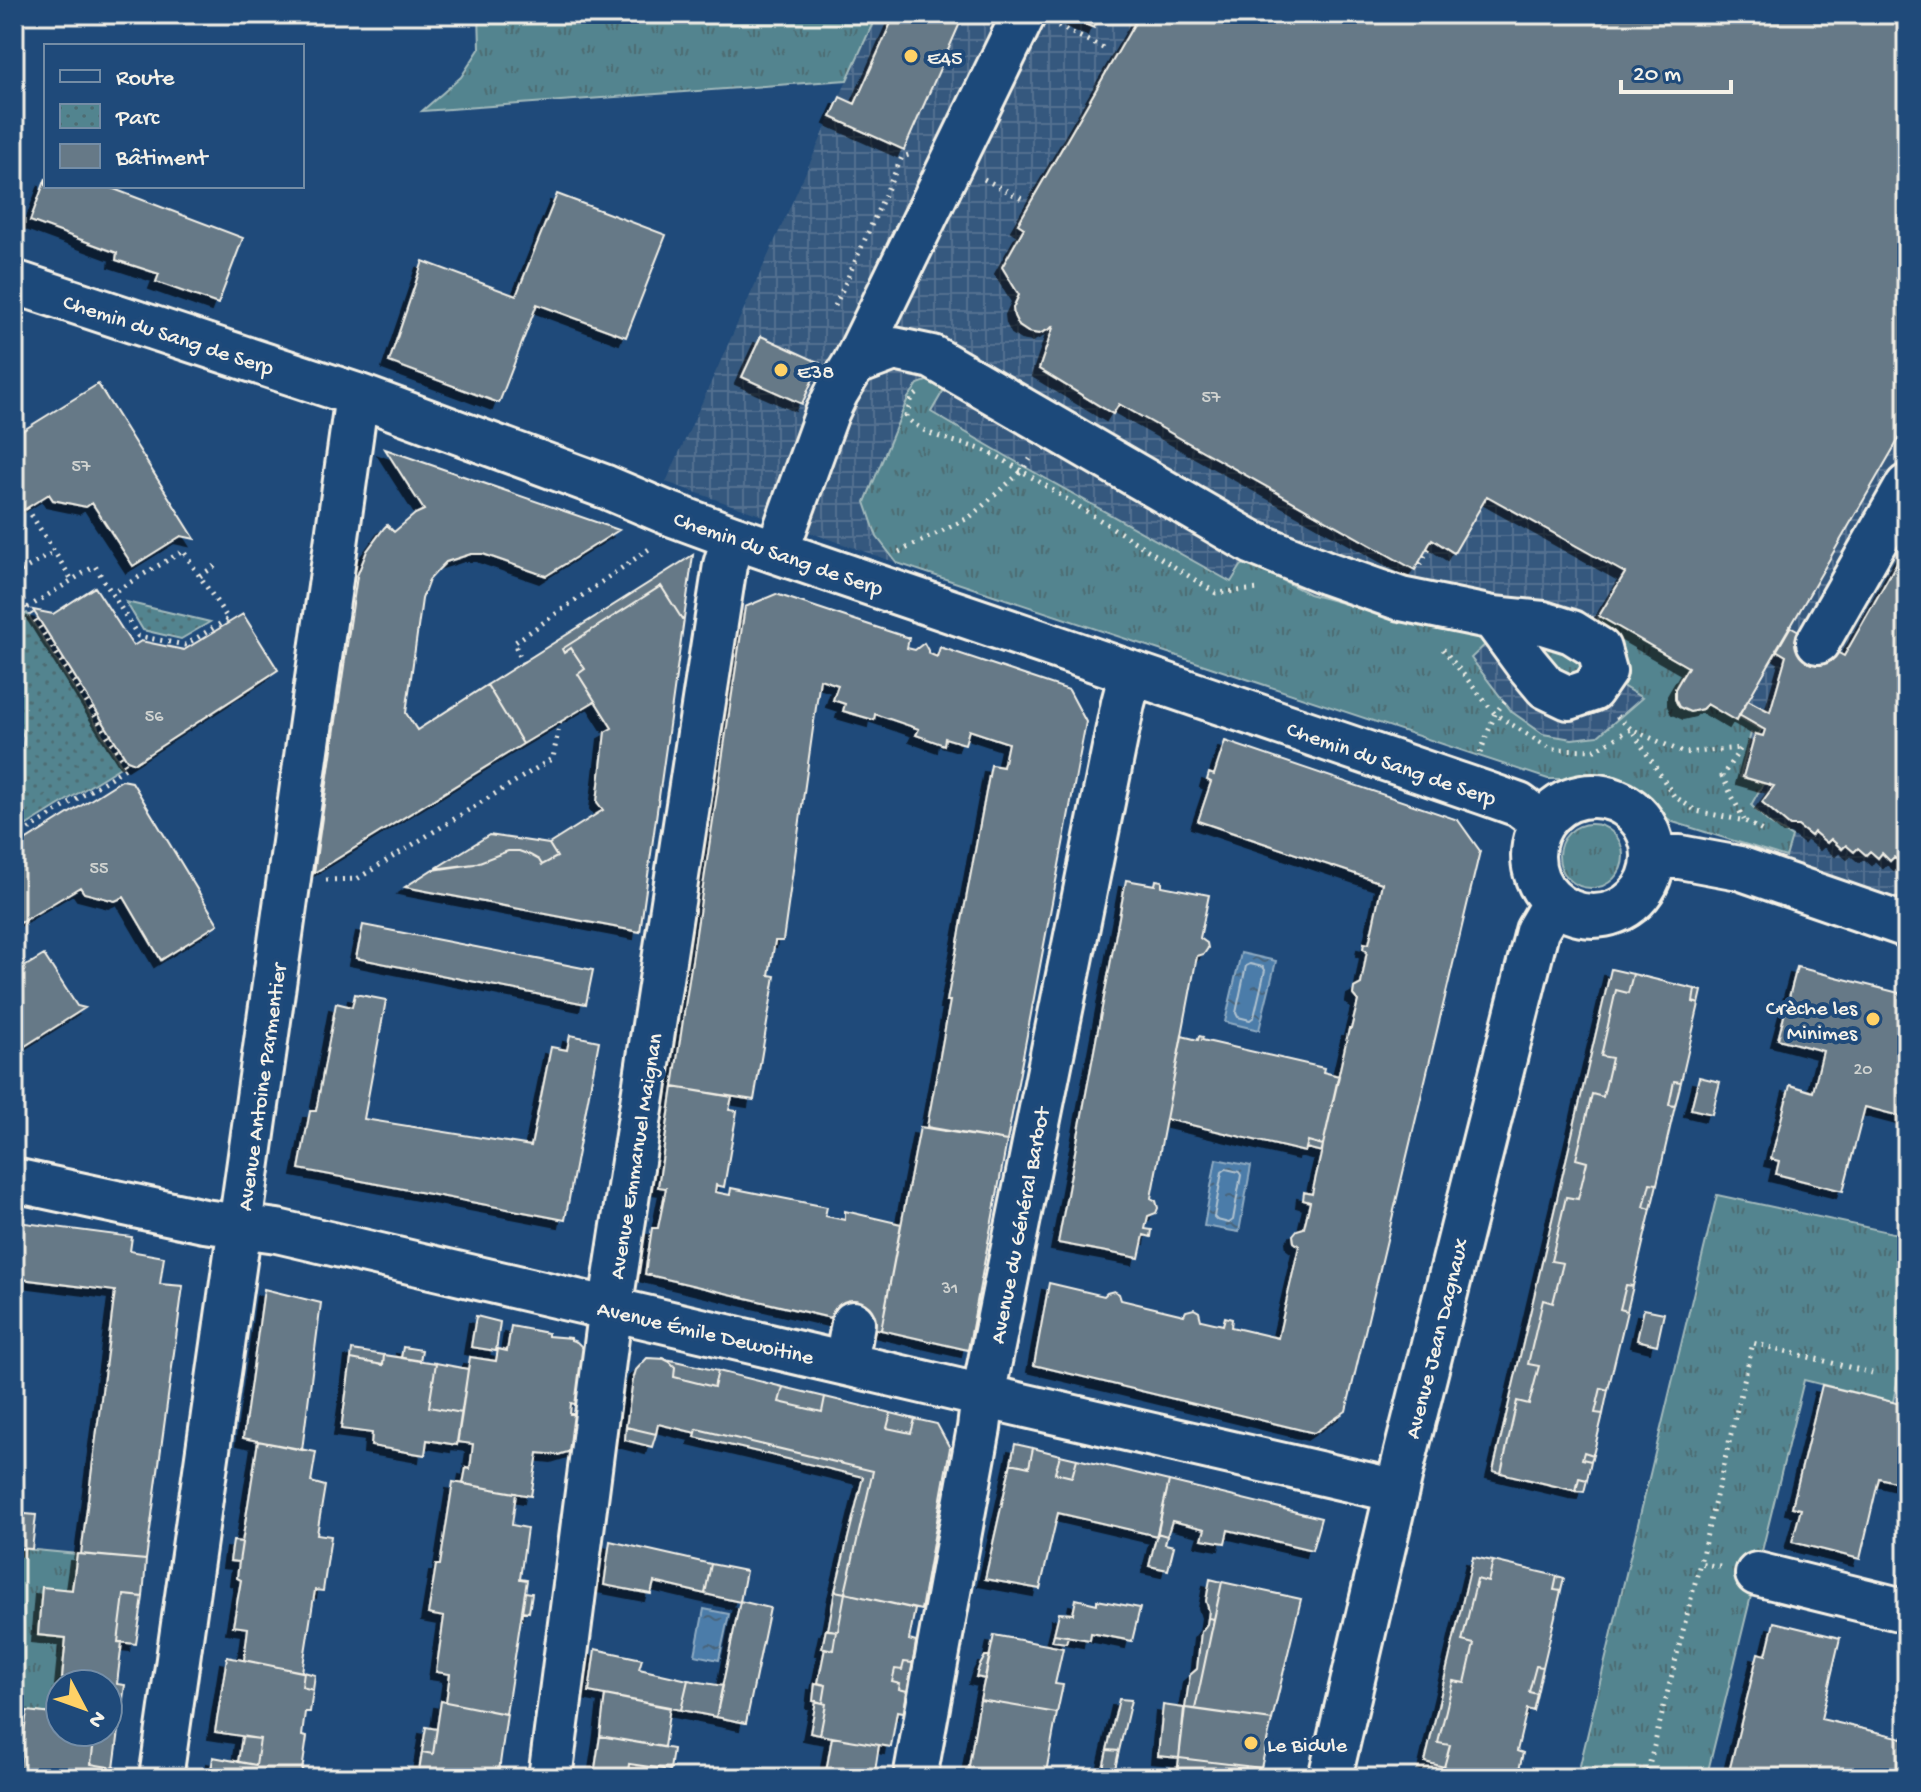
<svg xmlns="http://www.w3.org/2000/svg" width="1921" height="1792" viewBox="0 0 1921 1792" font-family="'Gochi Hand',sans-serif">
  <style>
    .industrial { fill: url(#industrial-grid) }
    .grass { fill: url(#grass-tufts); stroke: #a3babc; stroke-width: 2 }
    .park { fill: url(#park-dots); stroke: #a3babc; stroke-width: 2 }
    .water { fill: url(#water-ripples); stroke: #8fabc2; stroke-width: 2 }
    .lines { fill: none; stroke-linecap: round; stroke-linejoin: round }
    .shore { stroke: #b0c2cf; stroke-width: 2 }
    .building { fill: #667987; stroke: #f4f1e8; stroke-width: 2; filter: url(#shadow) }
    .minor-casing { stroke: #f4f1e8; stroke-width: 48 }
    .path { stroke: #f4f1e8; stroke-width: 5; stroke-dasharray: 2 6; stroke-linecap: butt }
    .minor { stroke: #1f4a7a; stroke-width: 42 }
    .poi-dot { fill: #ffd166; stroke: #1f4a7a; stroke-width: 3 }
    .labels { text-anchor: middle; stroke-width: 8; stroke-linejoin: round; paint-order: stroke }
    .number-label { font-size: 18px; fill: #d0d3d0 }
    .poi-label { font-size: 22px; fill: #f4f1e8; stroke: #1f4a7a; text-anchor: start }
    .street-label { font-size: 22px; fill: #f4f1e8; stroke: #1f4a7a }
  </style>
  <defs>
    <pattern id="industrial-grid" width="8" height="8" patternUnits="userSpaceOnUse" patternTransform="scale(2)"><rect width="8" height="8" fill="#34587e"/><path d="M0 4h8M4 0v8" fill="none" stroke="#527090"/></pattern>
    <pattern id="grass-tufts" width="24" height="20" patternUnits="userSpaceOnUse" patternTransform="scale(2)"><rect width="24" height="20" fill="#52848f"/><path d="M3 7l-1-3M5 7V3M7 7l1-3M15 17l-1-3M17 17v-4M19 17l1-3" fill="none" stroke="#4e6c72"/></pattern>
    <pattern id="park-dots" width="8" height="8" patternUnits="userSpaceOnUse" patternTransform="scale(2)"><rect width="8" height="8" fill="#52848f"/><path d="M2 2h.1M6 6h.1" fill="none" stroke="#4e6c72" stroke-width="1.8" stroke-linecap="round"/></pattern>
    <pattern id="water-ripples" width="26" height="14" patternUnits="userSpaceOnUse" patternTransform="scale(2)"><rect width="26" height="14" fill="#4b7ca9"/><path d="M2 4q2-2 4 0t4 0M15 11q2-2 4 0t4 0" fill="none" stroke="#4a657c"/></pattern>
    <filter id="shadow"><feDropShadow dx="-7" dy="7" stdDeviation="0" flood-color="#0009"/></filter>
  </defs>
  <rect width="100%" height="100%" fill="#1f4a7a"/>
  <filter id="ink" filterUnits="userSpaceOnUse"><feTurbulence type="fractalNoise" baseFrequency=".0125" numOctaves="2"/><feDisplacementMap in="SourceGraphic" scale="16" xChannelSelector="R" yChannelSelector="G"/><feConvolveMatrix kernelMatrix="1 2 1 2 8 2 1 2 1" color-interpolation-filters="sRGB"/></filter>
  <g filter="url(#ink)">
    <!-- industrial -->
    <path class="industrial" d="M877 14H1907V900L1673 822 1661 814 1636 786 1621 780 1606 778 1595 775 1548 779 897 563 666 482Z"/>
    <!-- grass -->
    <path class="grass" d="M479 14H877L847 80 422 111 461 77 480 48Z
      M929 380 946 386 931 412 1025 467 1231 582 1241 566 1248 562 1309 594 1397 618 1484 634 1489 641 1471 658 1512 712 1543 734 1572 739 1598 736 1642 698 1619 684 1594 628 1599 616 1688 667C1683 674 1676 682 1675 691 1672 711 1695 717 1707 704L1736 721 1740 718 1761 730 1759 734 1751 733 1740 777 1763 784 1751 805 1769 823 1792 837 1786 857 1673 822 1661 814 1636 786 1621 780 1606 778 1595 775 1570 779H1548L897 563 877 537 865 502 908 398 918 384Z
      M1543 642 1592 661 1570 682 1535 643Z
      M1559 856a32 32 0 1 1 64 0a32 32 0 1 1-64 0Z
      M1717 1195 1907 1236V1334L1893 1402 1804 1380 1708 1771 1736 1778H1577Z
      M14 1548 77 1554 72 1590 42 1587 38 1634 66 1638 63 1678H68L67 1684H60V1715L27 1711 18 1778H14Z"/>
    <!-- park -->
    <path class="park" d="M126 602 210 622 181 639 143 630Z
      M27 613 122 766 14 833V756L22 751 24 737 14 719V621Z"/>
    <!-- water -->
    <path class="water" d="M1241 953 1276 961 1259 1030 1225 1022Z
      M1216 1159 1251 1166 1239 1232 1204 1226Z
      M704 1609 729 1614 719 1660 695 1655Z"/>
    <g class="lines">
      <!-- shore -->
      <path class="shore" d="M1250 964 1263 967 1265 970 1254 1017 1250 1020 1238 1017 1236 1013 1246 966Z
        M1226 1169 1239 1172 1241 1175 1233 1220 1229 1223 1217 1220 1214 1217 1222 1172Z"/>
    </g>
    <!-- building -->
    <path class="building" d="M895 14H964L904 150 831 117 840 97 855 104Z
      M1069 14H1100L1094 28 1068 17Z
      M1140 14H1907V425L1736 721 1707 704 1702 709 1690 712 1679 707 1675 699V689L1688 667 1599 616 1625 573 1487 496 1454 553 1432 539 1415 570 1119 404 1113 414 1039 369 1054 325 1050 329 1039 334 1028 332 1019 326 1014 316 1013 308 1019 295 1002 267 1024 228 1018 224Z
      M46 178V186H106L243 238 218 304 156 282 159 274 116 260 117 253 30 221Z
      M557 194 666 235 626 337 537 304 499 403 389 362 423 261 516 296Z
      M761 336 820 363 802 404 742 377Z
      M98 384 195 539 181 536 133 566 92 503 86 507 53 500 49 494 14 516V436Z
      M385 449 619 530 546 576 483 554H471L446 562 439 569 429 580 422 599 406 713 417 730 487 685 523 744 314 873 357 576 367 551 384 528 387 525 394 532 415 514 424 510Z
      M1907 545V860L1906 859 1902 864 1894 857 1890 861 1882 853 1878 858 1870 851 1866 855 1858 848 1854 852 1846 845 1842 849 1831 839 1827 843 1814 832 1811 836 1798 826H1790L1762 802 1774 786 1743 777 1755 734 1763 736 1765 730 1739 715 1748 700 1770 712 1786 656 1776 650 1790 626 1844 656Z
      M693 555 684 619H682L661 586 562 649 564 653 571 648 585 669 578 674 595 701 523 744 487 685Z
      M661 586 682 619H684L640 932 405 887 433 869 474 864 508 851H519L530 855 539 860 542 865 557 857 549 844 603 810 597 802 605 732 612 728 578 674 585 669 571 648 564 653 562 649Z
      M95 587 133 646 141 641 184 650 243 614 278 670 135 763 127 760 33 610 53 614Z
      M776 594 909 638 907 648 915 650 924 643 930 654 937 657 940 647 1069 690 1086 722 1007 1141 927 1127 950 1001H947L991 765 1003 767 1008 743 969 730 965 744 945 738 944 745 916 735 919 729 875 714 874 720 843 711 845 704 833 700 838 685 820 679 783 941H775L769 975 775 976 754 1100 673 1087 745 607Z
      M1225 741 1458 820 1480 851 1346 1411 1314 1433 1034 1365 1049 1283 1104 1296 1107 1293 1114 1291 1119 1294 1121 1300 1184 1315 1186 1311 1194 1309 1199 1312 1201 1320 1223 1325 1225 1317 1232 1319 1231 1327 1278 1338 1299 1246 1294 1242 1293 1235 1297 1230 1304 1228 1310 1202 1303 1200 1304 1192 1312 1194 1349 1029H1351L1358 1001 1353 995 1354 988 1361 984 1367 951 1363 949 1364 943 1369 944 1382 883 1198 821 1211 782 1207 780 1209 773 1214 775Z
      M122 780 132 782 218 924 161 960 124 897 115 901 84 893 80 887 17 925 14 920V848Z
      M489 835 549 844 557 857 542 865 539 860 530 855 519 851H508L474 864 433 870Z
      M1126 880 1155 885 1156 880 1162 881V886L1209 895 1200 938 1207 943 1208 948 1204 954 1197 956 1151 1198 1156 1201 1158 1208 1156 1213 1148 1216 1145 1229 1152 1230 1151 1237 1144 1235 1139 1258 1058 1243Z
      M363 925 593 970 586 1004 356 958Z
      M44 955 77 1006 85 1008 14 1053V973Z
      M1797 967 1907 995V1118L1865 1107 1843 1191 1776 1174 1779 1161 1771 1159 1790 1085 1813 1092 1823 1051 1778 1039Z
      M1611 969 1633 974 1628 993 1616 990 1601 1056 1612 1058 1603 1097 1592 1094 1576 1159 1587 1162 1578 1199 1566 1197 1551 1261 1563 1263 1553 1303 1543 1300 1528 1364 1539 1366 1529 1404 1517 1401 1501 1473 1493 1471Z
      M1633 974 1695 989 1693 1002 1699 1004 1681 1082 1674 1081 1669 1105 1675 1106 1657 1184 1650 1183 1644 1207 1651 1209 1633 1286 1626 1285 1620 1309 1627 1311 1608 1390 1601 1388 1595 1413 1603 1414 1593 1455 1584 1452 1582 1459 1591 1461 1587 1480 1579 1478 1576 1491 1501 1473 1517 1401 1529 1404 1539 1366 1528 1364 1543 1300 1553 1303 1563 1263 1551 1261 1566 1197 1578 1199 1587 1162 1576 1159 1592 1094 1603 1097 1612 1058 1601 1056 1616 990 1628 993Z
      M1695 989 1702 991 1699 1004 1693 1002Z
      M355 994 386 1000 364 1119 531 1146 551 1047 567 1050 570 1035 599 1041 565 1220 299 1169 310 1111H316L336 1003 352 1007Z
      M1182 1036 1198 1040 1199 1036 1203 1037 1202 1040 1324 1068 1323 1072 1339 1076 1323 1145 1308 1141 1305 1152 1166 1119Z
      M1699 1077 1720 1082 1712 1114 1691 1109Z
      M1674 1081 1681 1082 1675 1106 1669 1105Z
      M673 1087 732 1097 729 1110 737 1111 724 1187 716 1185 715 1192 730 1195 731 1188 827 1207 825 1216 845 1220V1211L901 1224 881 1330 645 1274 652 1228H658L666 1188 658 1187Z
      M920 1127 1007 1141 968 1350 881 1330Z
      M1308 1141 1323 1145 1322 1152 1306 1148Z
      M1650 1183 1657 1184 1651 1209 1644 1207Z
      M14 1213H18L17 1222 132 1237 130 1251 164 1257 160 1284 183 1286 146 1560 81 1554 115 1291 14 1278Z
      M1626 1285 1633 1286 1627 1311 1620 1309Z
      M264 1289 321 1303 302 1450 243 1438Z
      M1644 1309 1664 1313 1657 1345 1637 1340Z
      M476 1316 500 1322 496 1351 471 1347Z
      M511 1326 548 1333V1336L571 1338V1340L577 1342 584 1349 578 1405 571 1403 570 1414H580L574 1450 558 1455 538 1453 531 1496 463 1484 466 1468 470 1469 473 1444 457 1442 470 1357 496 1361 498 1349 507 1351Z
      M403 1347 422 1350 420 1361 401 1358Z
      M352 1350 384 1355 383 1365 351 1359Z
      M384 1355 436 1363 429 1407 462 1413 457 1445 427 1440 425 1455 371 1446 372 1433 341 1429 351 1359 383 1365Z
      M647 1358 667 1359 675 1367 674 1377 714 1387 718 1371 783 1387 779 1402 822 1412 825 1397 891 1413 887 1428 911 1433 915 1419 937 1424 950 1448 921 1610 845 1593 873 1471 697 1429 696 1433 658 1424 656 1434 626 1427 633 1380 636 1370Z
      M662 1358 718 1371 714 1387 674 1377 675 1367 670 1362Z
      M436 1363 468 1369 462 1413 429 1407Z
      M1822 1385 1905 1405 1907 1411V1485L1879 1478 1860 1559 1792 1542 1801 1509 1792 1507Z
      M783 1387 825 1397 822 1412 779 1402Z
      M1601 1388 1608 1390 1603 1414 1595 1413Z
      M891 1413 915 1419 911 1433 887 1428Z
      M626 1427 656 1434 652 1447 625 1440Z
      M697 1429 873 1471 845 1593 835 1591 863 1477 695 1437Z
      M258 1441 316 1452 311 1482 325 1486 317 1534 331 1536 323 1591 315 1590 302 1672 244 1660 248 1628 233 1626 241 1580 237 1578 239 1562Z
      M1015 1444 1033 1448 1029 1467 1011 1463Z
      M1033 1448 1060 1455 1055 1473 1072 1477 1077 1459 1169 1481 1157 1536 1058 1513 1040 1589 985 1579 1011 1463 1029 1467Z
      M1584 1452 1593 1455 1591 1461 1582 1459Z
      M1060 1455 1077 1459 1072 1477 1055 1473Z
      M1579 1478 1587 1480 1584 1492 1576 1491Z
      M1169 1481 1321 1518 1312 1550 1228 1530 1225 1543 1202 1539 1205 1529 1172 1521 1167 1536 1157 1533Z
      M453 1482 516 1493 512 1525 527 1528 520 1579 527 1580 506 1714 446 1702 450 1674 436 1672 444 1617 428 1614 436 1565H440Z
      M14 1513 36 1515 32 1549 14 1548Z
      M1157 1533 1167 1536 1165 1544 1174 1546 1168 1570 1149 1566Z
      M233 1541 242 1542 239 1562 230 1561Z
      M610 1541 711 1564 705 1594 654 1582 651 1594 604 1585Z
      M77 1554 146 1560 143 1597 124 1595 118 1642H122L117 1684 125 1685 123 1699 108 1697V1684H67L68 1678H62L66 1638 38 1635 42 1587 72 1590Z
      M1473 1557 1493 1561 1488 1582 1477 1579 1462 1641 1474 1644 1465 1683 1453 1681 1438 1743 1450 1745 1444 1767 1425 1762Z
      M1493 1561 1557 1576 1554 1590 1561 1591 1543 1667 1536 1666 1529 1692 1537 1694 1533 1711 1527 1709 1517 1751 1523 1753 1519 1770 1511 1769 1509 1778H1490L1444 1767 1450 1745 1438 1743 1453 1681 1465 1683 1474 1644 1462 1641 1477 1579 1488 1582Z
      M711 1564 746 1571 740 1602 705 1594Z
      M1557 1576 1564 1578 1561 1591 1554 1590Z
      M1210 1579 1222 1582 1214 1619 1208 1618 1209 1611 1206 1601Z
      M1222 1582 1301 1599 1272 1720 1195 1709Z
      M835 1591 845 1593 838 1631 828 1630Z
      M525 1592 532 1593 529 1612 522 1611Z
      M845 1593 915 1609 909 1640 916 1642 913 1663 904 1662 902 1670 895 1669 892 1682 900 1684 899 1689 907 1691 904 1712 897 1711 891 1747 820 1735 826 1704 823 1703 826 1685 818 1683 825 1648 833 1650 836 1631H838Z
      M124 1595 143 1597 136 1644 118 1642Z
      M1076 1599 1097 1604V1600L1140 1608 1132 1641 1091 1633 1090 1640 1054 1634 1059 1613 1073 1614Z
      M740 1601 770 1608 746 1723 716 1717Z
      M1208 1618 1214 1619 1195 1709 1185 1708 1190 1675 1197 1669 1201 1632 1207 1624Z
      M1774 1622 1840 1638 1821 1719 1907 1739V1771L1899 1769 1896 1778H1736L1728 1776 1758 1653 1766 1655Z
      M826 1629 836 1631 833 1650 822 1648Z
      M1054 1634 1068 1636 1066 1643 1052 1641Z
      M994 1635 1063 1648 1055 1684 1063 1685 1057 1713 980 1700Z
      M595 1649 642 1659 639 1669 688 1680 681 1710 589 1692Z
      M985 1656H990L985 1679 976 1677 979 1667Z
      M227 1657 304 1672 302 1687 313 1690 310 1712H305L302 1736 307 1737 301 1778H210L213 1757 256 1765 260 1739 215 1732Z
      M904 1662 913 1663 907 1691 899 1689 900 1684 892 1682 895 1669 902 1670Z
      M1536 1666 1543 1667 1537 1694 1529 1692Z
      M304 1672 315 1675 313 1690 302 1687Z
      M688 1680 723 1686 716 1717 681 1710Z
      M815 1683 826 1685 823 1703 813 1701Z
      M605 1695 670 1707 664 1747 600 1736Z
      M108 1697 123 1699 120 1723 108 1721Z
      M1119 1699 1131 1700 1119 1751 1107 1750Z
      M980 1700 1057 1713 1045 1778H967Z
      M441 1701 507 1714 498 1778H412V1776L418 1777 422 1752 433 1754Z
      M816 1701 826 1704 820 1735 810 1733Z
      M1163 1705 1184 1708 1179 1758 1158 1756Z
      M1185 1708 1272 1720 1261 1768 1179 1758Z
      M27 1711 60 1715V1732H95L91 1764 114 1768 113 1778H18Z
      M108 1721 120 1723 114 1768 91 1764 95 1732H108Z
      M426 1727 437 1729 433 1754 422 1752Z
      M600 1736 673 1749 670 1770 629 1764 627 1778H612L594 1775Z
      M242 1737 260 1739 256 1765 238 1762Z
      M832 1737 879 1745 874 1778H825Z
      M1107 1750 1119 1751 1113 1778H1101Z
      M1179 1758 1246 1766 1244 1778H1191V1775L1177 1774Z
      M1511 1769 1519 1770 1517 1778H1509Z"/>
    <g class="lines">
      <!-- minor casing -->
      <g class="minor-casing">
        <path id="minor" d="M14 282 357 395 606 487 665 512 733 537 1485 793 1519 805 1543 823
          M854 364 1024 14
          M777 551 827 413 837 392 854 364 894 349 932 357 1253 543 1327 573 1401 599 1493 618 1526 663 1546 687 1569 698 1592 690 1605 671 1599 649 1572 632 1543 623 1493 618
          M1818 642 1907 486
          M1533 856a60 60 0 1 1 120 0a60 60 0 1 1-120 0Z
          M1653 857H1680L1739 868 1907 926
          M14 1180 204 1221 277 1231 307 1238 983 1396 1397 1491
          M846 1364 853 1323
          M1757 1574 1907 1611
          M161 1778 240 1226 357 395
          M550 1778 613 1291 725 565 733 537
          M915 1778 979 1428 983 1396 1123 703 1131 673
          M1330 1778 1405 1456 1537 931 1554 902"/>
      </g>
      <!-- path -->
      <path class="path" d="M1058 26 1105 49
        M984 179 1024 200
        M835 306 902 157 912 154
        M917 394 912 398 906 416C925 439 962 441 988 452 1000 457 1011 465 1022 471L1030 459
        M27 508 72 580
        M899 552 970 517 1022 471 1216 593 1260 589
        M1420 564 1429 548
        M14 575 54 552
        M200 576 218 564
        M14 586 127 767 14 839
        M14 616 95 566 138 636 185 645 228 619 183 551 112 593
        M1443 649 1495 714 1551 749 1595 750 1631 729 1674 796 1696 811 1745 821 1766 833
        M523 663 514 643 649 549
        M1617 716 1631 729 1684 753 1741 748 1722 776 1744 820
        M1480 753 1495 714 1507 698
        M326 880 357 879 553 758 560 721
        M1720 1567 1700 1563 1753 1343 1872 1373
        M1646 1778 1700 1563"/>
      <!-- minor -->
      <use href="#minor" class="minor"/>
    </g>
  </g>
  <!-- markers -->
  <g class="poi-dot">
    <circle cx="911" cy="56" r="8"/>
    <circle cx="781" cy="370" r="8"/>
    <circle cx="1873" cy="1019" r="8"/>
    <circle cx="1251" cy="1743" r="8"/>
  </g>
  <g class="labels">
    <!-- number labels -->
    <g class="number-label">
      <text x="1211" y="402">57</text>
      <text x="81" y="471">57</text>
      <text x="154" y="721">56</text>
      <text x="99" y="873">55</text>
      <text x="1863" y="1074">20</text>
      <text x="950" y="1293">31</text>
    </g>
    <!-- poi labels -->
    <g class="poi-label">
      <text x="927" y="64">E45</text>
      <text x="797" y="378">E38</text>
      <text x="1857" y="1014" text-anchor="end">Crèche les<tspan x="1857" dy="25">Minimes</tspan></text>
      <text x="1267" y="1751">Le Bidule</text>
    </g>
    <!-- street labels -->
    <g class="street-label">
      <text transform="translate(169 333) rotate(18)" y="8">Chemin du Sang de Serp</text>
      <text transform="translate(779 552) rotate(19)" y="8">Chemin du Sang de Serp</text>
      <text transform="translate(1392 762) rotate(19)" y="8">Chemin du Sang de Serp</text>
      <text transform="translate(260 1087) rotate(-82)" y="8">Avenue Antoine Parmentier</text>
      <text transform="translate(634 1156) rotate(-81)" y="8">Avenue Emmanuel Maignan</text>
      <text transform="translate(1018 1225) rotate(-79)" y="8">Avenue du Général Barbot</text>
      <text transform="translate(706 1331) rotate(13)" y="8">Avenue Émile Dewoitine</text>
      <text transform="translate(1435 1338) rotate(-76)" y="8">Avenue Jean Dagnaux</text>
    </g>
  </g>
  <!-- margin -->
  <rect width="1921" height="1792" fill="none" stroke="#1f4a7a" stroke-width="48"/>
  <rect x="24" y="24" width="1873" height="1744" fill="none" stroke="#f4f1e8" stroke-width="3" filter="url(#ink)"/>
  <!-- legend -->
  <rect x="44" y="44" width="260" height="144" fill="#1f4a7a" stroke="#748da6" stroke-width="2"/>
  <rect x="60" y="70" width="40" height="12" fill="#1f4a7a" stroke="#748da6" stroke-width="2"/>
  <text x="116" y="84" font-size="24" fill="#f4f1e8">Route</text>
  <rect x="60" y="104" width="40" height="24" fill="url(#park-dots)" stroke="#748da6" stroke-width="2"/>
  <text x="116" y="124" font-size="24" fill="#f4f1e8">Parc</text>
  <rect x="60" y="144" width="40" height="24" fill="#667987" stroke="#748da6" stroke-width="2"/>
  <text x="116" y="164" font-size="24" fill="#f4f1e8">Bâtiment</text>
  <!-- north arrow -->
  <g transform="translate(84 1708) rotate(131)"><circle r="38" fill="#1f4a7a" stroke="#748da6" stroke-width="2"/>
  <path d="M0-6L14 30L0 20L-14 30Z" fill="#ffd166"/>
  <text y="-12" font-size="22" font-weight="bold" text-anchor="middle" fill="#f4f1e8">N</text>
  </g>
  <!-- scale -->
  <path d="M1621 80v12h110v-12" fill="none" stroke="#f4f1e8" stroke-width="4"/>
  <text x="1633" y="80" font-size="24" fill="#f4f1e8" stroke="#1f4a7a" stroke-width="6" paint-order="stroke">20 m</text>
</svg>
